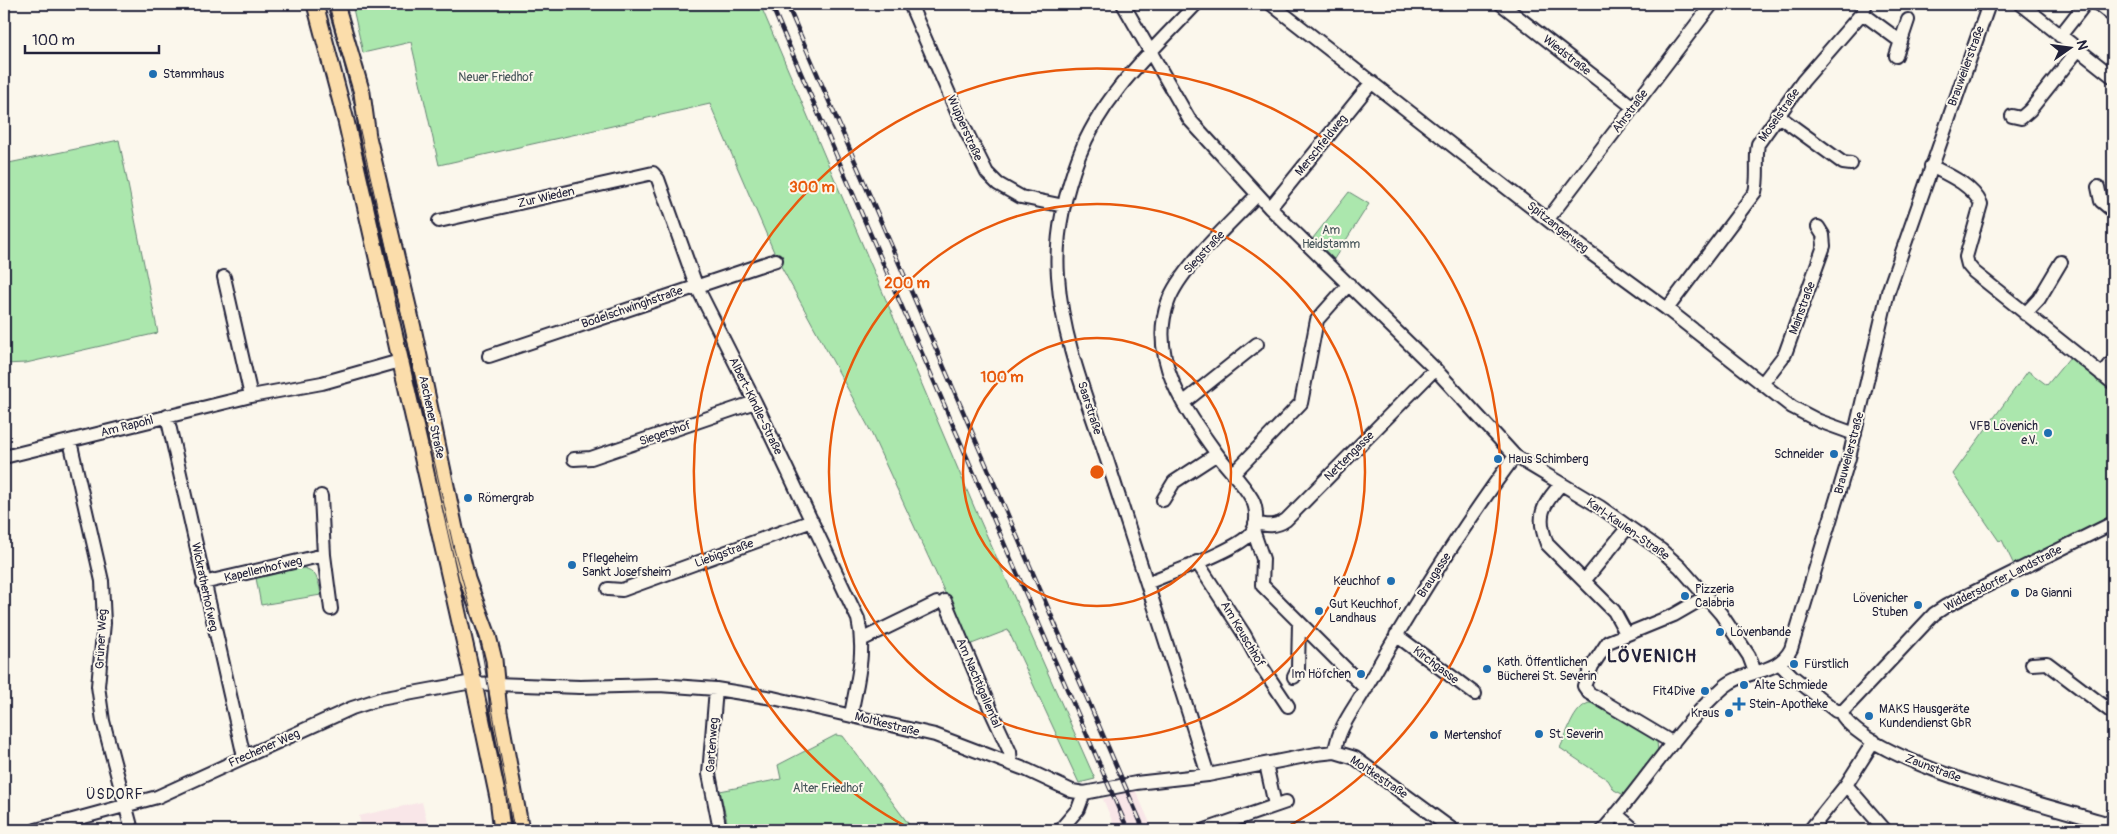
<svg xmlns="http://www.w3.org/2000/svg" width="2117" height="834" viewBox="0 0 2117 834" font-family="Pangolin,sans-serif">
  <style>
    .built { fill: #f9e6e8 }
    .green { fill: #abe7ad; stroke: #668474 }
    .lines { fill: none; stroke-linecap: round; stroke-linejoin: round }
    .minor-casing { stroke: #22223b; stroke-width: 16 }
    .major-casing { stroke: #22223b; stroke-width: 19 }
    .minor { stroke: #fbf7ec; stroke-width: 12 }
    .major { stroke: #fbddab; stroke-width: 15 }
    .tram { stroke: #22223b; stroke-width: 1 }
    .rail-casing { stroke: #22223b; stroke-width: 4.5 }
    .rail { stroke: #fbf7ec; stroke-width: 2.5; stroke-dasharray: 8; stroke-linecap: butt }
    .ring { fill: none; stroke: #e8590c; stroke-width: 2.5 }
    .poi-dot { fill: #1f6fb2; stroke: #fbf7ec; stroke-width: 2 }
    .labels { text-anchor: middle; stroke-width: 4; stroke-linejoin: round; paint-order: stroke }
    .street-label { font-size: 12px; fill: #22223b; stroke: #fbf7ec }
    .poi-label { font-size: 12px; fill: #22223b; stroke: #fbf7ec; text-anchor: start }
    .park-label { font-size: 12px; fill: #445358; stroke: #fbf7ec }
    .neighbourhood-label { font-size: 14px; letter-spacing: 1px; fill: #22223b; stroke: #fbf7ec }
    .district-label { font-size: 18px; font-weight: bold; letter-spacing: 1px; fill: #22223b; stroke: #fbf7ec }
    .centre { fill: #e8590c; stroke: #fbf7ec; stroke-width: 2.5 }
    .ring-label { font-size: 15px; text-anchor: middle; font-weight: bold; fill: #e8590c; stroke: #fbf7ec; stroke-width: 4; stroke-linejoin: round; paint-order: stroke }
  </style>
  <rect width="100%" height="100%" fill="#fbf7ec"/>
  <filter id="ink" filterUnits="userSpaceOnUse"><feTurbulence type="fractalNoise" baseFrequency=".02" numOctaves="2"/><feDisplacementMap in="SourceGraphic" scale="10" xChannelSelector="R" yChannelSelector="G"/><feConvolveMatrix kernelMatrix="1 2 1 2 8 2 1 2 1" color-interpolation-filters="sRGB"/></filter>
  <g filter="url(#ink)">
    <!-- built -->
    <path class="built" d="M1135 789 1153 830H1116L1103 799Z
      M422 802 429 830H362L359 816Z"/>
    <!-- green -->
    <path class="green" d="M352 4H760L975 509 1095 779 1079 783 1008 630 969 645 868 426 777 259 710 104 439 165 411 42 363 53Z
      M119 140 158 333 26 363 4 364V164Z
      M1349 192 1369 204 1334 259 1313 238Z
      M2070 357 2113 392V515L2014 565 2002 540 1999 541 1953 474 2028 371 2047 385Z
      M298 568C316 567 319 581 321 595L261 605 256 578Z
      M1589 703H1595L1657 741 1658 752 1624 795 1614 790 1608 780 1560 748C1567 734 1573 708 1589 703Z
      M836 735 843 736 913 830H729L720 791 781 779 778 765Z"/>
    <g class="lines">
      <!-- minor casing -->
      <g class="minor-casing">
        <path id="minor" d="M910 4 960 119 987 173 998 184 1021 197 1064 206
          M1123 4 1189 119 1270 208 1435 369 1515 456 1600 507 1661 550 1680 567 1721 614 1749 656 1755 672
          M1196 4C1153 50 1102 95 1079 156 1065 193 1055 236 1058 276 1062 341 1089 404 1109 466 1142 569 1176 671 1208 775
          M1271 4 1585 249 1667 309 1792 407 1819 421 1855 434
          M1501 4 1633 107
          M2021 4 2113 77
          M2098 4 2113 16
          M1862 13 1900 41
          M2060 36 2085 4
          M1896 56 1908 20
          M1777 115 1843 163 1851 164
          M2012 116 2021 118 2030 110 2078 50
          M1931 166C1949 175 1972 185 1981 204L1966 257 1968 265 1974 272 2113 383
          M2098 187 2101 201 2113 211
          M1270 208 1372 82
          M1548 219 1712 4
          M439 221 653 173 658 179 696 285 755 402 858 619C866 653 857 681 851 715
          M224 277 251 396
          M1667 309 1755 192C1759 176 1755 160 1758 144L1803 81 1862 13 1866 4
          M2025 314 2039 299 2061 262
          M489 356 776 260
          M2102 375 2113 361
          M1762 384 1785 354 1824 246 1823 235 1818 227
          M1183 403 1257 344
          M167 416 244 757
          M70 441 102 581 104 623 98 686 103 721 132 830
          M4 457 251 396 322 383 400 361
          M574 459 591 458 755 402
          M1233 474 1301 403 1317 320 1349 284
          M1561 484C1542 506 1536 515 1547 544L1614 611 1626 633
          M321 496 324 555 331 609
          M1163 500 1174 482 1217 454
          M1255 523C1267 526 1276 527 1286 520L1435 369
          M1253 530 1263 559 1262 585 1366 689
          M1197 562 1244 634 1262 667 1288 706
          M1585 580 1628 527
          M203 583 324 555
          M1147 583C1170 573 1239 550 1252 532 1258 523 1257 508 1252 499 1243 483 1228 469 1217 454 1185 410 1148 358 1168 302 1180 268 1231 223 1257 195
          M608 589 622 590 812 521
          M945 601 992 713 1010 752 1011 764
          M1396 635 1475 694
          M863 639 937 603
          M1779 663 1792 676 1836 711H1840C1862 762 2059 808 2113 825
          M2032 664 2047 663 2051 666 2113 713
          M1294 677 1298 669 1299 623
          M716 689 709 774 720 830
          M1840 711 1844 710 1934 614 1946 606 2113 523
          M1673 743 1589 693 1584 686 1592 666 1608 642 1674 615 1707 596
          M1335 752C1338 726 1356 707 1368 684 1413 606 1461 528 1515 456
          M1266 764 1275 805
          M1846 785 1885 830
          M1616 814 1635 830
          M36 830 157 797 352 708 380 699 467 683 580 687 659 685 716 689 773 698 935 735 1027 770 1072 791 1084 793 1136 783 1208 775 1316 754 1335 752 1355 758 1453 830
          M1060 830 1078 809 1084 793
          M1205 830 1286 802
          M1603 830C1644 785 1677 728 1724 687 1745 669 1778 675 1791 649L1849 458 1888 292 1989 4
          M1810 830 1846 785 1874 741"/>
      </g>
      <!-- major casing -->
      <g class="major-casing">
        <path id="major" d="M315 4 346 121 474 684 498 798 502 830
          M336 4 362 93 368 137 413 328 455 529 467 579 488 636 494 660 499 712 521 830"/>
      </g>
      <!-- minor -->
      <use href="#minor" class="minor"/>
      <!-- major -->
      <use href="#major" class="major"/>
      <!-- tram -->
      <path class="tram" d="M329 4 354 104 454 549 481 647 514 830"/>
      <!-- rail casing -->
      <g class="rail-casing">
        <path id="rail" d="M771 4 1128 830
          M787 4 1144 830"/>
      </g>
      <!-- rail -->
      <use href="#rail" class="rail"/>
    </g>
  </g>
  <!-- distance rings -->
  <g class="ring">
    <circle cx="1097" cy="472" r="134"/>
    <circle cx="1097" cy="472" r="268"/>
    <path d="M911 829A403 403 0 1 1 1283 829"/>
  </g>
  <!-- markers -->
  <g class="poi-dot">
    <circle cx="153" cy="74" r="5"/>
    <circle cx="2048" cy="433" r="5"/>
    <circle cx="1834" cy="454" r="5"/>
    <circle cx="1498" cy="459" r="5"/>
    <circle cx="468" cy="498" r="5"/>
    <circle cx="572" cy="565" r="5"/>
    <circle cx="1391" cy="581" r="5"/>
    <circle cx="2015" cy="593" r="5"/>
    <circle cx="1685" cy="596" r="5"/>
    <circle cx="1918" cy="605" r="5"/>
    <circle cx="1319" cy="611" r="5"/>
    <circle cx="1720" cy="632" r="5"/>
    <circle cx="1794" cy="664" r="5"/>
    <circle cx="1487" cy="669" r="5"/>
    <circle cx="1361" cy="674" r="5"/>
    <circle cx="1744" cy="685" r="5"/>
    <circle cx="1705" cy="691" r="5"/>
    <path d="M1736.5 696.5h5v5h5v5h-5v5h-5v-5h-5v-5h5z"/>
    <circle cx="1729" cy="713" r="5"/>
    <circle cx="1869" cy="716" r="5"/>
    <circle cx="1539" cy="734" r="5"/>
    <circle cx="1434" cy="735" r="5"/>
  </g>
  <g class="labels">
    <!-- street labels -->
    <g class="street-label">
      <text transform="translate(1567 55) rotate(38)" y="4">Wiedstraße</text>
      <text transform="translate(1966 66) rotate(-70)" y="4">Brauweilerstraße</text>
      <text transform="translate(1630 111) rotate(-53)" y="4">Ahrstraße</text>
      <text transform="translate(1779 115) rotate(-55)" y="4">Moselstraße</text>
      <text transform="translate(965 128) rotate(66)" y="4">Wupperstraße</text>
      <text transform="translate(1321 145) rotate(-51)" y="4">Merschfeldweg</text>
      <text transform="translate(546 197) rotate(-13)" y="4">Zur Wieden</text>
      <text transform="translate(1558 227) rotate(38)" y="4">Spitzangerweg</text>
      <text transform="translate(1204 252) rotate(-47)" y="4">Siegstraße</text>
      <text transform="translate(632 307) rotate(-19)" y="4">Bodelschwinghstraße</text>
      <text transform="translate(1802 308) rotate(-70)" y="4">Mainstraße</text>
      <text transform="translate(756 406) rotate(64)" y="4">Albert-Kindle-Straße</text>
      <text transform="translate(1090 408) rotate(72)" y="4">Saarstraße</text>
      <text transform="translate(432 417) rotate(78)" y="4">Aachener Straße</text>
      <text transform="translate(127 426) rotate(-14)" y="4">Am Rapohl</text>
      <text transform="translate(665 433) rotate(-19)" y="4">Siegershof</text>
      <text transform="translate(1849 453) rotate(-75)" y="4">Brauweilerstraße</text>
      <text transform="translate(1349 456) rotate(-45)" y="4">Nettengasse</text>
      <text transform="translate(1628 529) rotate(35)" y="4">Karl-Kaulen-Straße</text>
      <text transform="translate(724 553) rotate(-20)" y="4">Liebigstraße</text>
      <text transform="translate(263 569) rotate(-13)" y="4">Kapellenhofweg</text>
      <text transform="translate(1434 575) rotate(-57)" y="4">Braugasse</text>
      <text transform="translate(2003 578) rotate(-27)" y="4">Widdersdorfer Landstraße</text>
      <text transform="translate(205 587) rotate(78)" y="4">Wickratherhofweg</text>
      <text transform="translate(1243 634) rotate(59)" y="4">Am Keuschhof</text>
      <text transform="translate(101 639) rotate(-87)" y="4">Grüner Weg</text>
      <text transform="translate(1436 665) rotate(37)" y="4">Kirchgasse</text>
      <text transform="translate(979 683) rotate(67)" y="4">Am Nachtigallental</text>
      <text transform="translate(887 724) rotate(14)" y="4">Moltkestraße</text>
      <text transform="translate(712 745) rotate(-86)" y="4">Gartenweg</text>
      <text transform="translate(264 748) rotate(-24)" y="4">Frechener Weg</text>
      <text transform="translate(1933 768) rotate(21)" y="4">Zaunstraße</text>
      <text transform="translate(1379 777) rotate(34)" y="4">Moltkestraße</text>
    </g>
    <!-- poi labels -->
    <g class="poi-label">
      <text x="163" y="78">Stammhaus</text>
      <text x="2038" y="430" text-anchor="end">VFB Lövenich<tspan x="2038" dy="14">e.V.</tspan></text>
      <text x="1824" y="458" text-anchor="end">Schneider</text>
      <text x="1508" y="463">Haus Schimberg</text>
      <text x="478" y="502">Römergrab</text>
      <text x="582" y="562">Pflegeheim<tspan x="582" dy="14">Sankt Josefsheim</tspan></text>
      <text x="1381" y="585" text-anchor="end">Keuchhof</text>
      <text x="1695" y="593">Pizzeria<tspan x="1695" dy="14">Calabria</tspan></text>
      <text x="2025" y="597">Da Gianni</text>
      <text x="1908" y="602" text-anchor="end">Lövenicher<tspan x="1908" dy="14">Stuben</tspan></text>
      <text x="1329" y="608">Gut Keuchhof,<tspan x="1329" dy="14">Landhaus</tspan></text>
      <text x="1730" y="636">Lövenbande</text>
      <text x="1497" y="666">Kath. Öffentlichen<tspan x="1497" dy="14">Bücherei St. Severin</tspan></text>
      <text x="1804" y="668">Fürstlich</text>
      <text x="1351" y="678" text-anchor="end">Im Höfchen</text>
      <text x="1754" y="689">Alte Schmiede</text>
      <text x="1695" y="695" text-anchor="end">Fit4Dive</text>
      <text x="1749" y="708">Stein-Apotheke</text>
      <text x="1879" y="713">MAKS Hausgeräte<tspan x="1879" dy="14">Kundendienst GbR</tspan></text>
      <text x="1719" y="717" text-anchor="end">Kraus</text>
      <text x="1549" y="738">St. Severin</text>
      <text x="1444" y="739">Mertenshof</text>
    </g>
    <!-- park labels -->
    <g class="park-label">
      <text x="496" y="81">Neuer Friedhof</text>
      <text x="1331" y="234">Am<tspan x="1331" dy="14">Heidstamm</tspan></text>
      <text x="828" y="792">Alter Friedhof</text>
    </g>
    <!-- neighbourhood labels -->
    <g class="neighbourhood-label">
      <text x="115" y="799">ÜSDORF</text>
    </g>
    <!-- district labels -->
    <g class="district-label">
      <text x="1652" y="662">LÖVENICH</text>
    </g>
  </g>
  <circle cx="1097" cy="472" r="8" class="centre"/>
  <g class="ring-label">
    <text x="812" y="192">300 m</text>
    <text x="907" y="288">200 m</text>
    <text x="1002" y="382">100 m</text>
  </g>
  <!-- margin -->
  <rect width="2117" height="834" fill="none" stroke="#fbf7ec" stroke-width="20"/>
  <rect x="10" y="10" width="2097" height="814" fill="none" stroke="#22223b" stroke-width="2" filter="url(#ink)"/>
  <!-- north arrow -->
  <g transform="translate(2070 48) rotate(76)" stroke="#fbf7ec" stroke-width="4" paint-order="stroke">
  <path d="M0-4L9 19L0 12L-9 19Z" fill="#22223b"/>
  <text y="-8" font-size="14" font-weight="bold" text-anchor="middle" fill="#22223b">N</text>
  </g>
  <!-- scale -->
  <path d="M25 45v8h134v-8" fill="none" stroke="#22223b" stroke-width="2.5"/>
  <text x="32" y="45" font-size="15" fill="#22223b" stroke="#fbf7ec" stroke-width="4" paint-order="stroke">100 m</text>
</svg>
